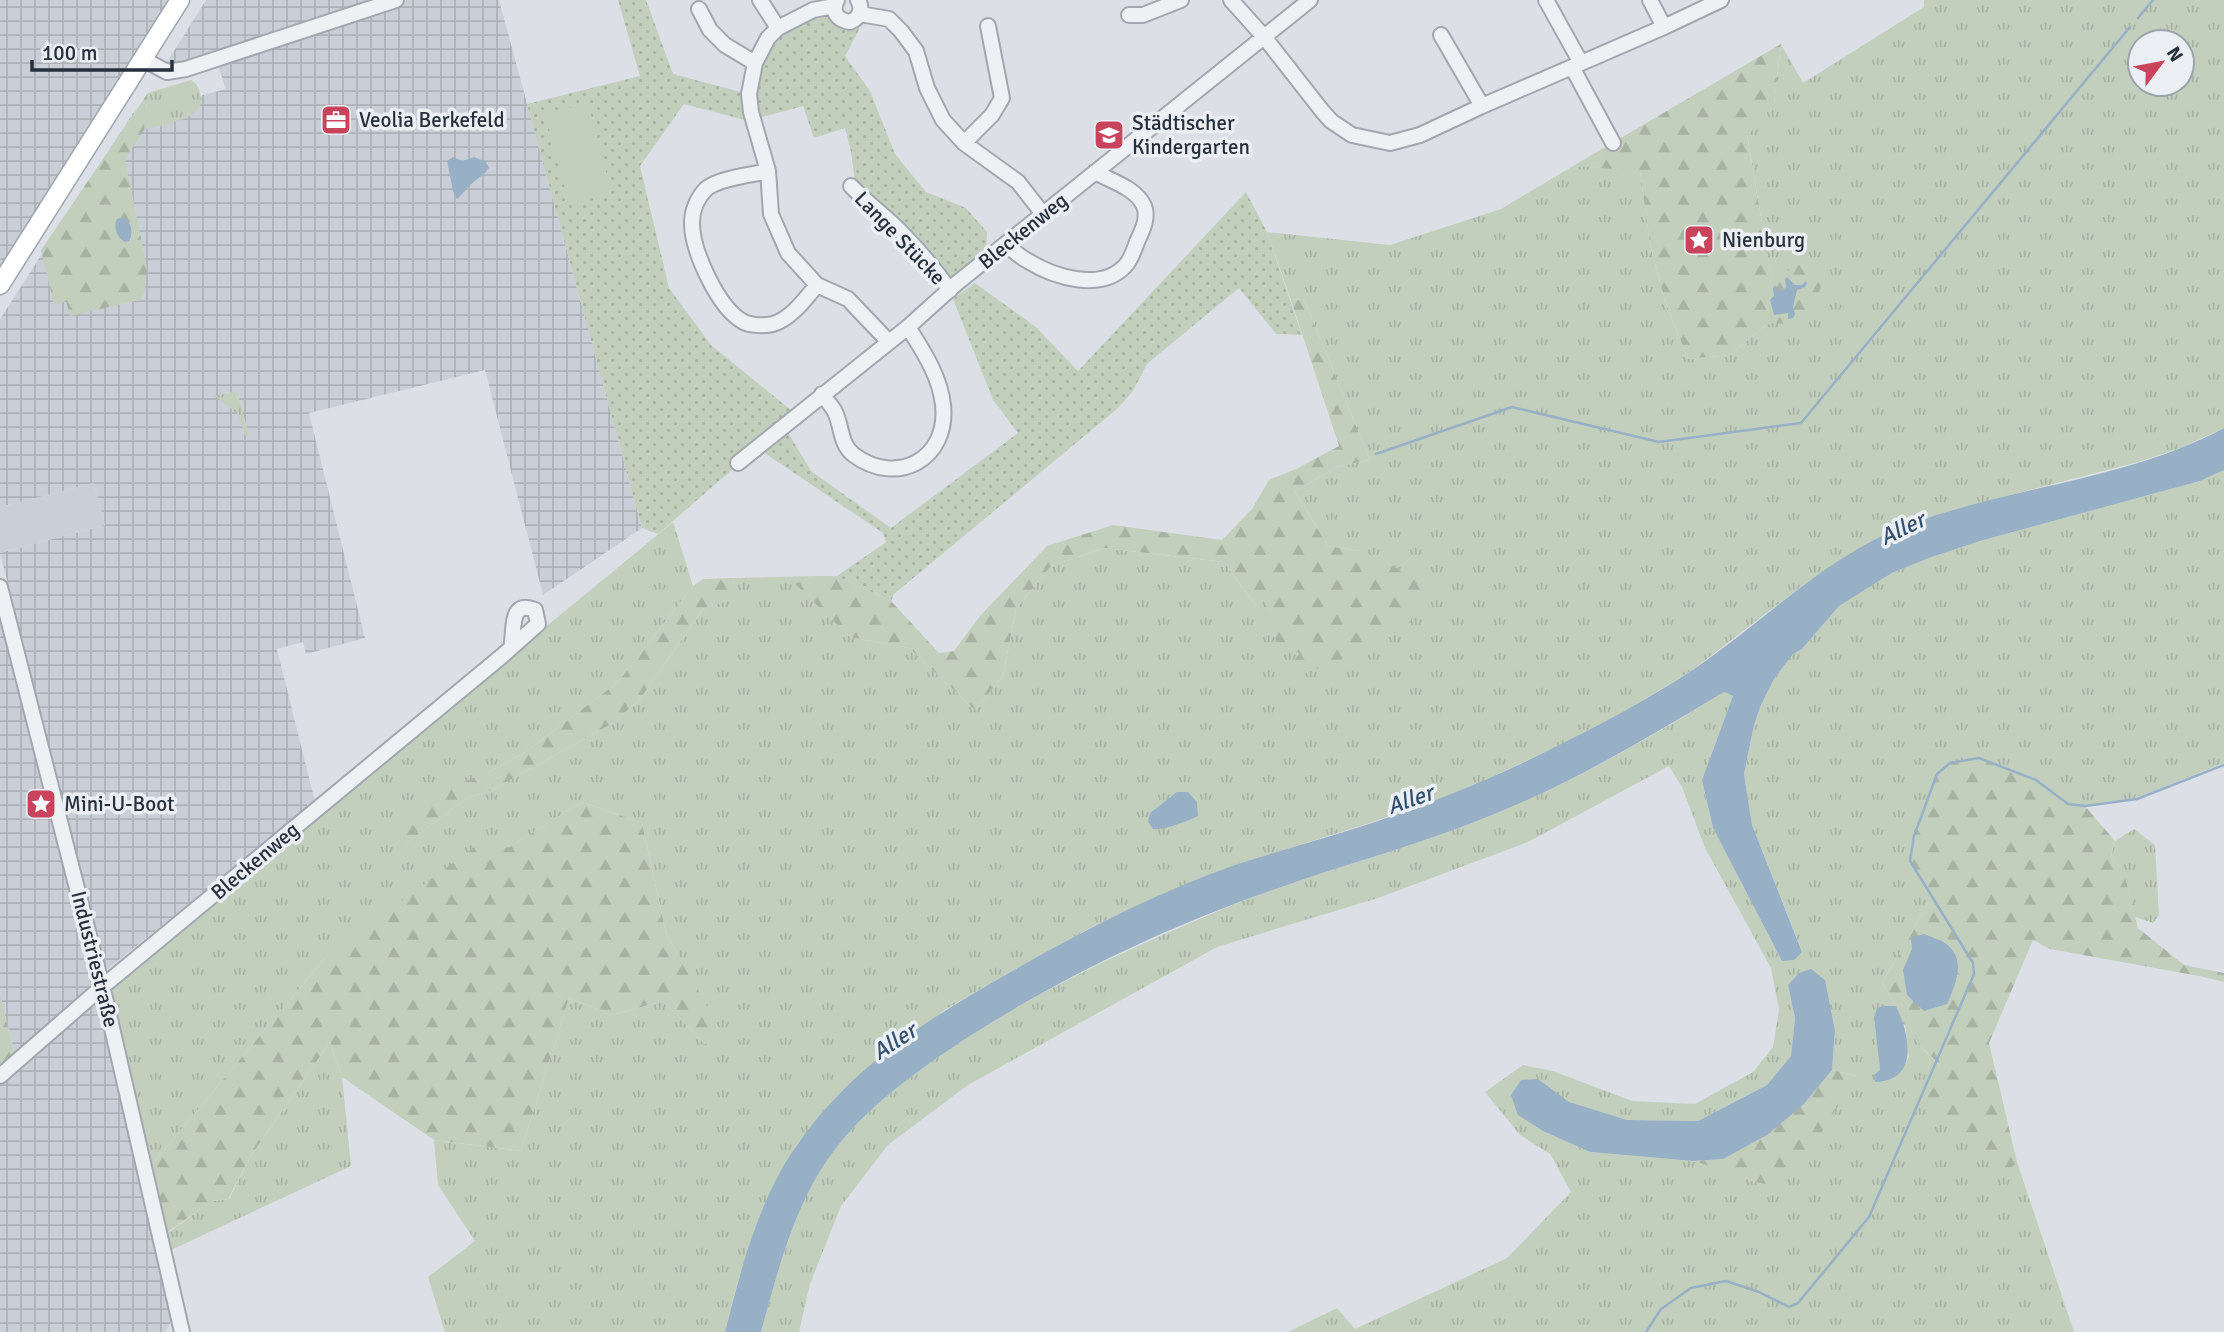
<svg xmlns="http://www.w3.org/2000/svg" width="2224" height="1332" viewBox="0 0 2224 1332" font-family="Signika,sans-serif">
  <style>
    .built { fill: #cacfd7 }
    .industrial { fill: url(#industrial-grid) }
    .grass { fill: url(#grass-tufts); fill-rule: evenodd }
    .forest { fill: url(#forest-firs) }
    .park { fill: url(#park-dots) }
    .garden { fill: #c3cfbd }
    .water { fill: #97b0c5 }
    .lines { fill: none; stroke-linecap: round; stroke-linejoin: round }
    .stream { stroke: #97b0c5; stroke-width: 2.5 }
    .minor-casing { stroke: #a2a7af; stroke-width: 18 }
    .major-casing { stroke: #9ca5b1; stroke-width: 21 }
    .minor { stroke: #eef1f4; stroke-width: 14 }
    .major { stroke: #fff; stroke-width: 18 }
    .labels { text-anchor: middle; stroke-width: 7; stroke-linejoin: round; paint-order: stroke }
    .poi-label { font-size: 21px; fill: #262f3b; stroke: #ebeff4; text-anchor: start }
    .street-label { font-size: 21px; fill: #262f3b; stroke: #ebeff4 }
    .water-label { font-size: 23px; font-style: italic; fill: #324f6e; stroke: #ebeff4 }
  </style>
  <defs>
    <pattern id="industrial-grid" width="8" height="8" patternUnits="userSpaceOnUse" patternTransform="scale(1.75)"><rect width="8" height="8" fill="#cacfd7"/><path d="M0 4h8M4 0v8" fill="none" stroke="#adb2b9"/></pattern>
    <pattern id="grass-tufts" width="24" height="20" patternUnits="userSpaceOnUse" patternTransform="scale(1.75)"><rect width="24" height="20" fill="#c3cfbd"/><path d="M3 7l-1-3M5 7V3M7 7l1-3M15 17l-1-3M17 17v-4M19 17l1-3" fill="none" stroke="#a7b2a3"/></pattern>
    <pattern id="forest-firs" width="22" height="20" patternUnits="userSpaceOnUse" patternTransform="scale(1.75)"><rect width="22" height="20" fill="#c3cfbd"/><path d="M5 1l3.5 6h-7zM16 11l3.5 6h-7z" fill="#a7b2a3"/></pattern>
    <pattern id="park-dots" width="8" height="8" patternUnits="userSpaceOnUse" patternTransform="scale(1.75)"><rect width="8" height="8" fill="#c3cfbd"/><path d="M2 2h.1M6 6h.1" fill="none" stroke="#a7b2a3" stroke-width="1.8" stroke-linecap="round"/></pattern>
  </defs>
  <rect width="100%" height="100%" fill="#dce0e6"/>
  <!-- built -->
  <path class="built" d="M94 483 105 525 0 553V507Z"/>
  <!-- industrial -->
  <path class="industrial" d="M0 0H172L0 268Z
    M206 0H499L642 528 543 595 485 370 309 413 365 638 306 654 303 642 277 649 315 802 307 804V810L105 971 0 553 105 525 94 483 0 507V319L133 113 226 89 214 54 176 65 167 62Z
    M0 617 93 982 88 990 14 1053 0 994Z
    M100 998 175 1315 165 1332H0V1085Z"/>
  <!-- grass -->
  <path class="grass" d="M1924 0H2224V428L2181 448 2138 462 1953 510 1906 525 1867 545 1802 586 1691 671 1627 710 1558 746 1459 792 1373 822 1236 865 1166 893 1094 926 1017 968 943 1011 799 1141 773 1186 755 1229 737 1284 725 1332H445L428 1277 475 1241 438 1185 434 1140 521 1151 569 998 612 1015 663 1001 705 1044 720 1031 666 933 642 823 582 802 508 848 325 958 149 1168 105 990 673 522 693 586 618 682 527 751 487 773 403 846 466 799 492 790 613 723 640 699 703 609 740 596 732 578 812 576 796 584 850 637 909 648 975 710 1003 676 1016 609 1051 566 1104 548 1224 562 1255 605 1264 599 1280 626 1279 647 1290 640 1300 654 1303 674 1360 551 1328 546 1295 491 1339 466 1370 460 1304 299 1291 300 1267 232 1390 245 1501 209 1573 166 1640 170 1650 244 1665 301 1688 359 1729 355 1769 323 1803 263 1772 281 1747 135 1774 104 1781 44 1803 83 1924 7ZM2140 42H2182V84H2140Z
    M191 80C196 83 198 86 200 93 210 120 162 124 144 130L148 93Z
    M237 391 249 435 245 436 238 414 215 396Z
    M2224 470V763L2136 798 2084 805 2067 803 2035 779 1949 762 1936 774 1913 836 1931 898 1882 983 1923 1049 1939 1065 2002 1176 2017 1162 2074 1332H1288L1337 1308 1355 1329 1507 1258 1571 1192 1550 1154 1520 1135 1485 1092 1523 1065 1553 1071 1632 1101 1695 1104 1753 1072 1773 1047 1779 1010 1771 968 1705 848 1682 787 1669 766 1528 842 1378 898 1217 947 968 1085 888 1145 841 1206 810 1284 799 1332H761C779 1267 796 1197 840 1143 876 1099 923 1067 970 1036 1030 997 1093 966 1158 937 1195 921 1232 904 1270 891 1338 866 1409 848 1477 821 1563 788 1645 741 1724 692L1733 696 1702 780 1713 828 1782 961 1802 951 1752 825 1744 774 1754 725 1761 705 1774 679 1793 654 1802 649 1839 606 1892 573 1929 558 1980 541 2200 481ZM1788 985 1835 1031 1832 1070 1856 1076 1755 1182 1725 1170 1693 1161 1590 1152 1543 1131 1538 1080 1569 1103 1627 1120 1698 1121 1767 1085 1791 1056 1795 1018ZM1874 1018 1905 1025 1909 1057 1901 1072 1875 1075 1880 1071Z
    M2134 829 2155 845 2159 915 2153 923 2135 917 2123 870 2111 857 2115 841Z
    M330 1042 342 1077 351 1166 169 1251 165 1235 212 1201 229 1199 252 1154Z"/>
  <!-- forest -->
  <path class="forest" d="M1781 44 1774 104 1747 136 1772 280 1803 262 1823 283 1799 324 1769 323 1729 355 1688 359 1665 301 1650 244 1640 171 1573 166Z
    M148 93 144 130 125 159 147 268 145 291 140 300 70 316 66 301 54 305 41 250Z
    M1304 299 1370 460 1339 466 1295 491 1328 546 1360 551 1425 581 1411 622 1369 649 1303 674 1293 662 1299 654 1290 641 1278 648 1274 635 1279 625 1264 599 1255 605 1224 562 1104 548 1051 566 1016 609 1003 676 975 710 909 648 850 637 795 584 812 576H837L891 601 939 653 954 651 980 616 1047 546 1113 525 1222 540 1252 509 1269 480 1296 469 1339 446 1291 300Z
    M732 578 741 596 703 609 640 699 613 723 492 790 466 799 403 846 399 826 431 794 487 773 527 751 618 682 693 586 703 579Z
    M1978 758 2035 779 2067 803 2084 805 2115 841 2111 857 2123 869 2138 928 2184 965 2224 973V982L2199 976 2050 949 2033 940 1989 1043 2017 1162 2002 1177 1927 1096 1939 1064 1923 1049 1882 983 1931 898 1909 859 1913 836 1936 774 1949 762Z
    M582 802 642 823 666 933 721 1031 705 1044 663 1001 612 1015 569 998 521 1151 434 1140 342 1077 330 1042 252 1154 228 1199 212 1201 165 1234 149 1168 325 958 481 842 508 848Z
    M0 994 14 1053 0 1067Z
    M1832 1070 1856 1076 1819 1137 1774 1186C1746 1181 1720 1168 1693 1161L1723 1159 1803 1105Z"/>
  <!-- park -->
  <path class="park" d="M618 0H646L673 74 749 94 756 64 778 29 829 12 858 22 859 30 845 56 870 91 895 154 926 192 966 208 987 232 986 252 949 280 855 182 851 152 845 128 814 138 803 106 748 121 684 104 640 166 669 288 711 345 797 415 784 426 811 471 891 528 1018 433 993 400 953 299 975 283 1036 327 1078 371 1246 192 1267 232 1302 335 1276 334 1239 288 1147 364 1133 391 1117 409 894 594 891 601 837 576 886 542 883 533 757 448 658 534 642 528 527 104 640 76Z"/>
  <!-- garden -->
  <path class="garden" d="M588 103 611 190 569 204 545 114Z"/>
  <!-- water -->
  <path class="water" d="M453 157 463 161 474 157 486 162 489 168C484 175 481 176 475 181 469 185 464 193 457 199L453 191 447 161Z
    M119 218 127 219C132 226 133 234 129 241L125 242C117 238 114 229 116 220Z
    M1787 277 1795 285H1802L1805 281 1807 283 1805 287 1797 290 1793 307 1795 314 1793 318 1788 319V313L1774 315 1770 300 1774 296 1773 288 1775 285 1779 291H1782L1786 287 1785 279Z
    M2224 428V470L2200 481 1980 541 1929 558 1892 573 1839 606 1802 649 1793 654 1774 679 1761 705 1754 725 1744 774 1752 825 1802 952 1794 960 1782 961 1713 828 1702 780 1733 696 1724 692C1644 740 1564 788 1477 821 1409 848 1338 866 1270 891 1169 926 1060 978 970 1036 923 1067 876 1099 840 1143 796 1197 779 1267 761 1332H725C742 1265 760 1194 802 1138 849 1074 908 1032 976 992 1059 943 1146 896 1238 864 1281 850 1326 838 1369 824 1436 802 1501 775 1563 743 1607 721 1650 698 1691 671 1763 623 1826 555 1910 524 2010 487 2130 479 2224 428Z
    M1177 792H1188L1197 802 1198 816C1187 821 1163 831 1153 829L1148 822 1150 813Z
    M1924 934C1930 937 1939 939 1945 943 1967 958 1956 984 1947 1004L1924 1011 1907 995 1903 970 1912 949 1911 938Z
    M1811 969 1825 980 1835 1031 1832 1070 1803 1105 1767 1135 1723 1159 1693 1161 1590 1152 1543 1131 1518 1115 1511 1095 1521 1080 1538 1079 1569 1102 1627 1120 1698 1121 1767 1085 1791 1056 1795 1018 1788 985 1799 973Z
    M1884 1006H1896C1909 1033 1921 1080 1875 1082L1874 1075 1880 1070 1874 1018 1877 1008Z"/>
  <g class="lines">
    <!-- stream -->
    <path class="stream" d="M2138 18 2153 0
      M1376 454 1512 407 1659 442 1801 423 2130 27
      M1646 1332 1661 1309 1691 1288 1726 1281 1759 1292 1789 1307 1798 1303 1869 1217 1974 974 1973 963 1910 861 1914 836 1937 774 1950 763 1979 758 2036 780 2068 804 2085 806 2137 799 2224 765"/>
    <!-- minor casing -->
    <g class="minor-casing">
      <path id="minor" d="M760 0 778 28 813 10 834 6
        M837 0C831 12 837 20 850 22 860 18 863 9 858 0
        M1231 0 1265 38 1323 112 1331 121 1352 135 1390 143 1420 135 1482 106
        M1546 0 1581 63
        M699 9 710 30 725 45 755 63 749 94 751 112 768 171 771 214 788 253 817 285 848 299 888 341
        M860 14 889 19 901 31 916 51 927 88 943 120 964 143 1018 182 1043 214
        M1129 15H1143L1181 0
        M1664 27 1721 0
        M1441 35 1482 106 1664 27 1650 0
        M143 59 167 72 186 69 396 0
        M755 63 768 38 778 28
        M1572 67 1613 143
        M964 143 992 115 1002 98 988 26
        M768 171C752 175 718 178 706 189 697 198 692 211 692 223 692 251 718 307 742 321 750 326 765 326 773 324 791 319 806 298 817 285
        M851 186C866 202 884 215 900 231 918 249 934 268 950 290
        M1006 245C1013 250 1020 257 1028 261 1054 277 1101 292 1125 266 1131 260 1134 250 1137 242 1142 231 1149 218 1144 206 1136 188 1111 181 1095 172
        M822 394C826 400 832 406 835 412 842 426 840 445 854 455 897 487 949 459 943 405 940 376 923 351 908 327
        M738 463 908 327 957 283 1310 0
        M0 587 106 1002 182 1332
        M511 648C515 633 508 599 535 610L538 624
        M0 1076 102 987 502 656 538 624"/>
    </g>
    <!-- major casing -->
    <g class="major-casing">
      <path id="major" d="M0 285 180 0"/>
    </g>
    <!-- minor -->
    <use href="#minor" class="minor"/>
    <!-- major -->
    <use href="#major" class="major"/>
  </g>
  <!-- icons -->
  <defs>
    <g id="office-square" transform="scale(1.575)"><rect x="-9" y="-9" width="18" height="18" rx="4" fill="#c9435d" stroke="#ebeff4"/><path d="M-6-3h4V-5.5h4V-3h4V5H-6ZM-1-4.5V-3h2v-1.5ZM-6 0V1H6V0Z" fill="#fff"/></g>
    <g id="school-square" transform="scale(1.575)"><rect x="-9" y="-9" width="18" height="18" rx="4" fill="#c9435d" stroke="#ebeff4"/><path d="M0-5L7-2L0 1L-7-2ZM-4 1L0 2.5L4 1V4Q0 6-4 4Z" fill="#fff"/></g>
    <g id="sight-square" transform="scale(1.575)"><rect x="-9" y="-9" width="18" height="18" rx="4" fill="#c9435d" stroke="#ebeff4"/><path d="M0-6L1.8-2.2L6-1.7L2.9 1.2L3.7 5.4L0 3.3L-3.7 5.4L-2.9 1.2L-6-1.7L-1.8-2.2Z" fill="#fff"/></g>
  </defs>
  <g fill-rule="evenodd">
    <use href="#office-square" x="336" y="120"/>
    <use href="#school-square" x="1109" y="135"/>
    <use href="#sight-square" x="1699" y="240"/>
    <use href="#sight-square" x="41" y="804"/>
  </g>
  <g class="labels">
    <!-- poi labels -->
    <g class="poi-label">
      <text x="359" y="127">Veolia Berkefeld</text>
      <text x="1132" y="130">Städtischer<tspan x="1132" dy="24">Kindergarten</tspan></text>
      <text x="1722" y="247">Nienburg</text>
      <text x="64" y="811">Mini-U-Boot</text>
    </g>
    <!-- street labels -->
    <g class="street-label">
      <text transform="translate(1023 231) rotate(-39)" y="7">Bleckenweg</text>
      <text transform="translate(900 238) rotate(46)" y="7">Lange Stücke</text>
      <text transform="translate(255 861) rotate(-40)" y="7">Bleckenweg</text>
      <text transform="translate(95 959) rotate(76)" y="7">Industriestraße</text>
    </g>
    <!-- water labels -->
    <g class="water-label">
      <text transform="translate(1902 528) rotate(-26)" y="8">Aller</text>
      <text transform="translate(1410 799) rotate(-19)" y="8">Aller</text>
      <text transform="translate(894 1041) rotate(-33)" y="8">Aller</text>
    </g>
  </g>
  <!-- north arrow -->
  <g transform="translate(2161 63) rotate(58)"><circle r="33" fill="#ebeff4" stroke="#9ca2aa" stroke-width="2"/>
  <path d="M0-5L12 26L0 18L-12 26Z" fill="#c9435d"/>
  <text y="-10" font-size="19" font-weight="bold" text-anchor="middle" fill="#262f3b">N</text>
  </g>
  <!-- scale -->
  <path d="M32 60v10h140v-10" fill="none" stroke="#262f3b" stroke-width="3.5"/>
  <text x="42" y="60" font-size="21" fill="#262f3b" stroke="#ebeff4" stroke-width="5" paint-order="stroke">100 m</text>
</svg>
